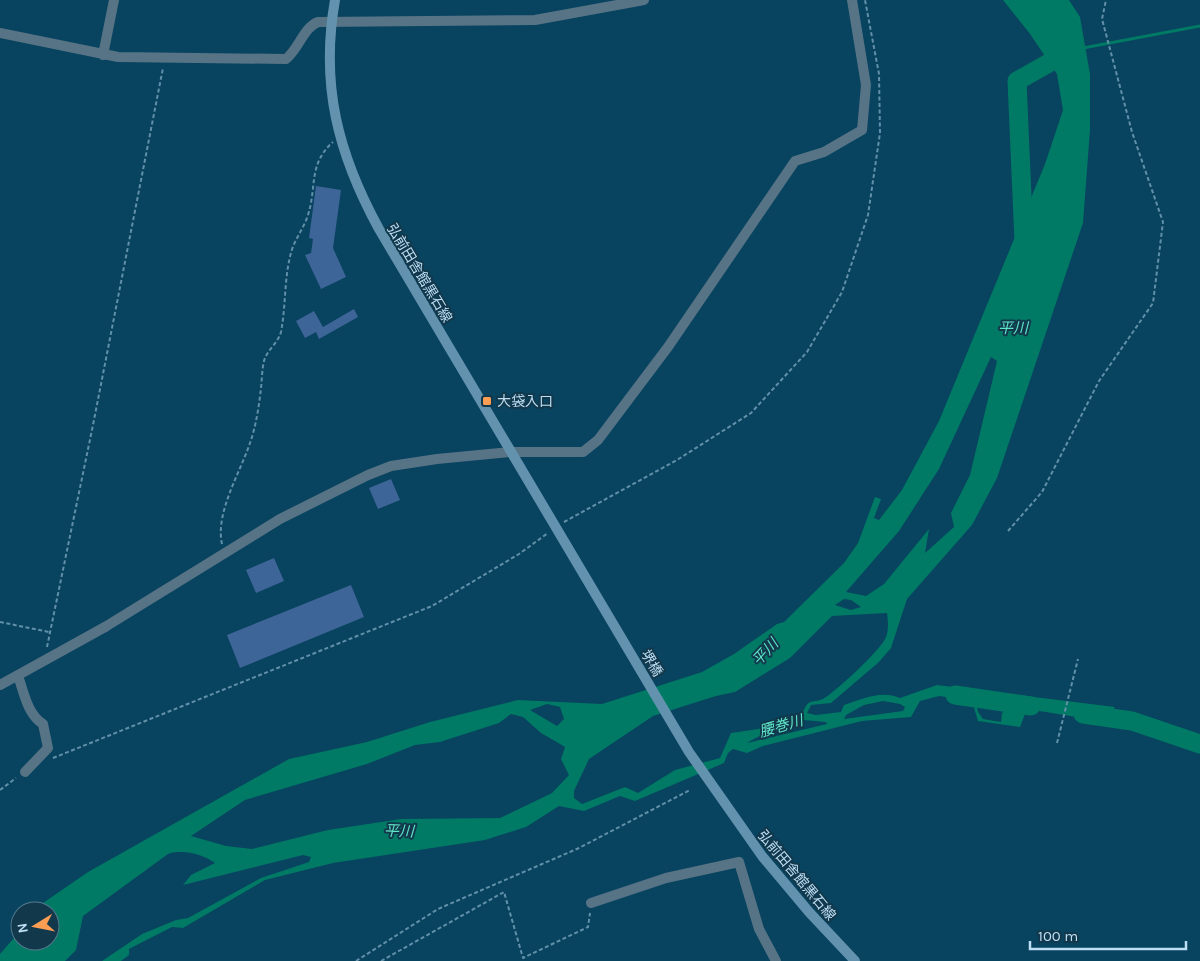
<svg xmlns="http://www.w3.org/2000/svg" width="1200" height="961" viewBox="0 0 1200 961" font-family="Karla,'Noto Sans JP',sans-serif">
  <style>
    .water { fill: #007965; fill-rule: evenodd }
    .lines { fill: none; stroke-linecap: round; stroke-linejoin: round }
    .stream { stroke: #007965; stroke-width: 3 }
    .river { stroke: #007965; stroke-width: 19 }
    .building { fill: #3e6597 }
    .path { stroke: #6290a9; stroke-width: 2; stroke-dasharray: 4 2.5; stroke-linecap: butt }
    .minor { stroke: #577486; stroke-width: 10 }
    .tertiary { stroke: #577486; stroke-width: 10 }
    .secondary { stroke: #6392ae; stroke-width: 10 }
    .poi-dot { fill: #fc9d54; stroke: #12384c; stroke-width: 2 }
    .labels { text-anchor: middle; stroke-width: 4; stroke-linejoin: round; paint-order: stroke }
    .street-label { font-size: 14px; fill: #bddef3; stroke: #12384c }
    .poi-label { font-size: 14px; fill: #bddef3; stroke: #12384c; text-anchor: start }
    .water-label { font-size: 15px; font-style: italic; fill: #5ee5c7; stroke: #12384c }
  </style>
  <rect width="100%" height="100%" fill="#08435f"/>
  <!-- water -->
  <path class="water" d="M1003 0H1069L1080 17 1090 74V130L1083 223 997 478 972 525 907 599 891 648 879 662 831 703 811 705 807 713 816 715 841 712 844 705C863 699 881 690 900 698L937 685 1115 707 1102 726 1089 719 1027 709 1020 727 978 721 972 701 939 696 920 701 911 717 862 721 763 746 747 753 733 749 728 753 724 763 635 801 620 796 584 811 559 806 526 827 485 840 333 863 265 880 183 928 172 927 129 949V955L121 961H102L142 934 176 920 188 918 261 878 309 862 311 857 303 855 183 885 191 875 215 863C203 854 182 849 168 854L83 916 76 950 65 961H0V954L20 931V941H50V911H36L43 903 88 872 289 759 367 742 430 722 518 700 602 704 702 672 734 654 777 624 784 622 844 563 858 543 875 497 881 499 874 518 879 520 902 490 939 421 1045 164 1063 110 1057 74 1030 34ZM991 357 997 361 970 475 951 513 954 527 925 553 929 529 884 584 866 596 846 592 899 531 939 469ZM844 599 851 600 861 607 851 610 835 605ZM887 613C888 621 889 629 886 637 882 649 838 689 826 697 812 706 809 694 801 717L758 729 731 733 720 758 675 770 638 793 625 787 582 804 574 798V791L589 759 653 716 716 696 735 692 790 658 832 616ZM983 696 1006 699 1010 706 1002 713 1001 722 983 719 978 712 976 702ZM883 701 900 704 905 707 903 711 844 719 846 715 864 705ZM547 704 560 707 564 719 557 726 530 710ZM511 714 523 717 541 733 565 747 561 759 569 775 552 793 500 818 401 819 328 830 252 849 226 846 191 836 245 800 367 764 415 745 440 742 499 723ZM803 720 826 722 827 724 747 743C764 732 785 729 803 720Z"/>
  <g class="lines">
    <!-- stream -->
    <path class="stream" d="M1083 48 1200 26"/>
    <!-- river -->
    <path class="river" d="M1024 242 1017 81 1070 51
      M955 695 1031 706
      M1083 714 1132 721 1200 744"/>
  </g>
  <!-- building -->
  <path class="building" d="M316 186 341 190 333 248 346 277 321 289 305 255 311 253 313 239 309 238Z
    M354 309 358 317 319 339 316 332 305 338 296 321 314 311 323 327Z
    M391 479 400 500 378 509 369 488Z
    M274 558 284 581 256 593 246 570Z
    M351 585 364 617 240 668 227 635Z"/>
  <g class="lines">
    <!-- path -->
    <path class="path" d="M564 522 677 460 751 413 807 352 842 292 868 215 880 133 879 74 865 0
      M1008 531 1042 492 1099 381 1153 303 1163 222 1132 132 1102 19 1106 0
      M222 544C215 513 240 473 250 443 256 426 259 406 261 388 262 379 262 369 264 361 267 350 278 343 281 332 286 306 284 278 291 253 294 240 304 228 308 215 317 187 308 164 333 142
      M0 622 49 632
      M47 647 93 425 163 68
      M1057 743 1078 659
      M53 758 432 606 519 554 548 533
      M0 790 16 778
      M356 961 438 909 579 848 690 790
      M381 961 504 892 523 958 588 927 590 913"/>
    <!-- minor -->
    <path class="minor" d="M0 33 118 57 286 59C299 49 303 28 318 22L535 20 644 0
      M103 55 114 0
      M511 452H583L598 440 668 347 795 161 824 152 862 130 866 85 852 0
      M18 676C24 692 27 714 43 724L48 748 25 772
      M0 685 105 627
      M591 903 666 878 739 862 759 929 776 961"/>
    <!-- tertiary -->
    <path class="tertiary" d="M105 627 280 519 368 475 391 466 437 459 511 452"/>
    <!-- secondary -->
    <path class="secondary" d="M335 0C320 85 338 154 379 229L689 752 762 856 809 912 855 961"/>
  </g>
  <!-- markers -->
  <rect class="poi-dot" x="482" y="396" width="10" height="10" rx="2.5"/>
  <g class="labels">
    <!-- street labels -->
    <g class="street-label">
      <text transform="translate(420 273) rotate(59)" y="5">弘前田舎館黒石線</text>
      <text transform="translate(652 663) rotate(59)" y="5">堺橋</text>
      <text transform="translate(797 875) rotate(50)" y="5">弘前田舎館黒石線</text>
    </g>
    <!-- poi labels -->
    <g class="poi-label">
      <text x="497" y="406">大袋入口</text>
    </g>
    <!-- water labels -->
    <g class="water-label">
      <text x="1013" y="333">平川</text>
      <text transform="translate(765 652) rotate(-47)" y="5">平川</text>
      <text transform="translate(781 726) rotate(-16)" y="5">腰巻川</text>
      <text transform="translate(399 831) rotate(2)" y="5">平川</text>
    </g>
  </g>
  <!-- north arrow -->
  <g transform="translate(35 926) rotate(260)"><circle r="24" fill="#12384c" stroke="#567a8f"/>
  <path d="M0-4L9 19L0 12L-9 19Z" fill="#fc9d54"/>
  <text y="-8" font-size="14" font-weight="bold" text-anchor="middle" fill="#bddef3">N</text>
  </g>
  <!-- scale -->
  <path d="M1030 941v8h156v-8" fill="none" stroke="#bddef3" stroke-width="2.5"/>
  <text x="1038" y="941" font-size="15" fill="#bddef3" stroke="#12384c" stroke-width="4" paint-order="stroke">100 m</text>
</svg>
